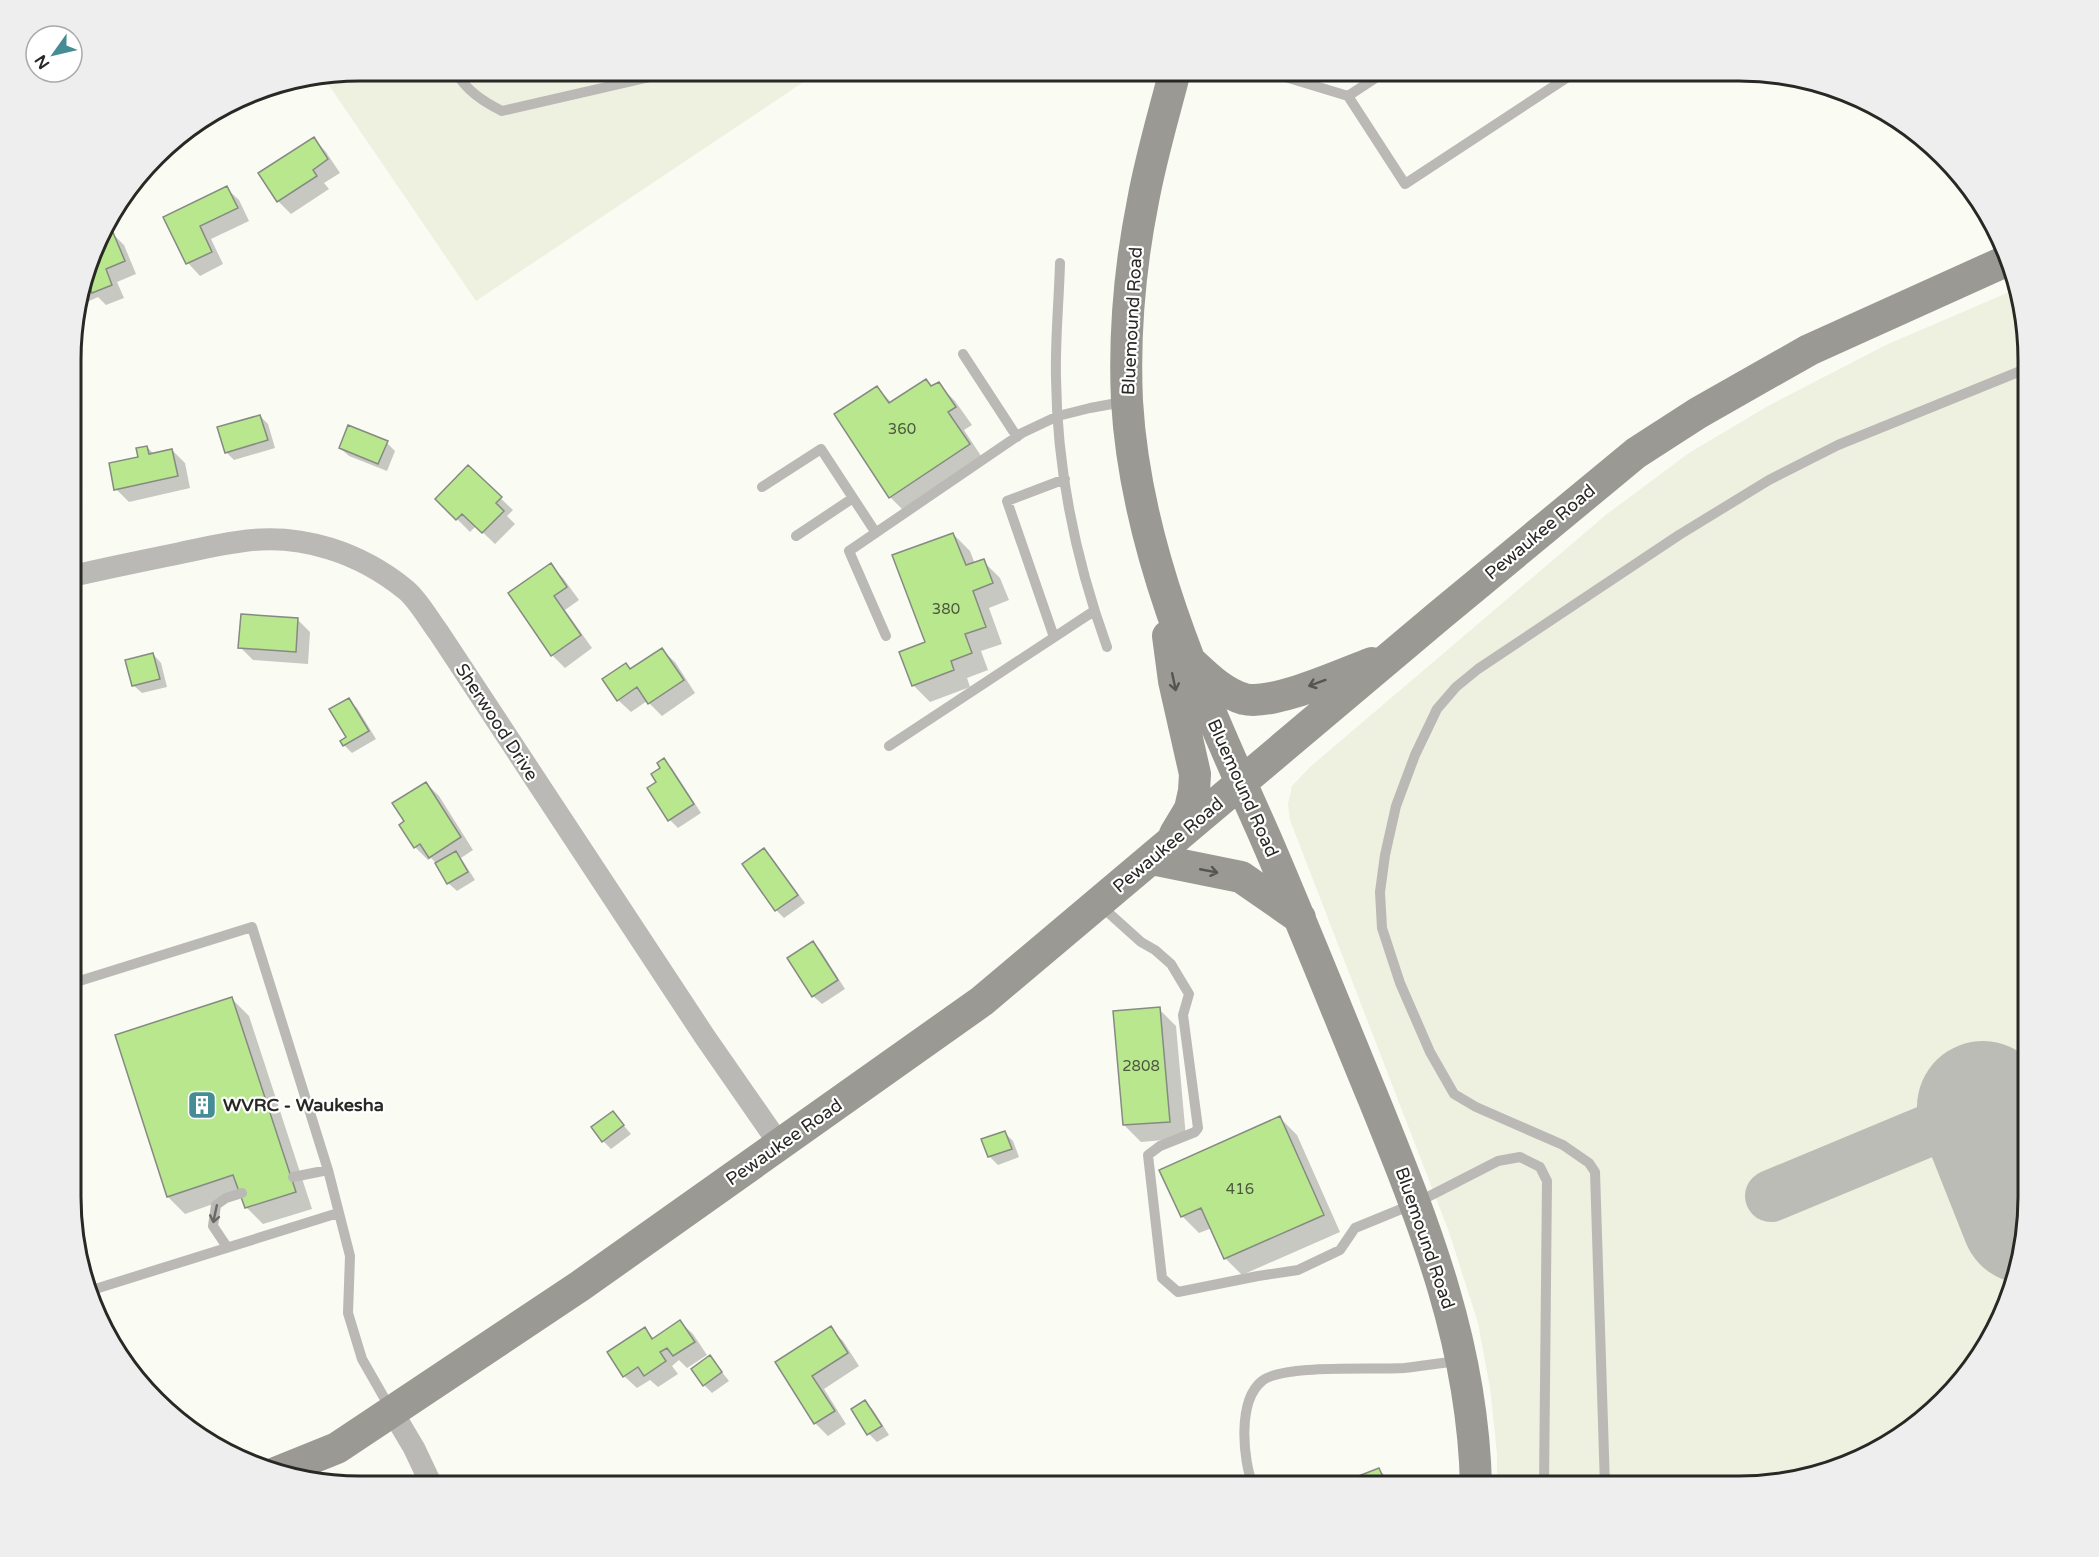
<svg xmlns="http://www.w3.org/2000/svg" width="2099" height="1557" viewBox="0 0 2099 1557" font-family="'Varela Round',sans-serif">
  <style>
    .built { fill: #eef0e0 }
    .shadow { fill: #0003 }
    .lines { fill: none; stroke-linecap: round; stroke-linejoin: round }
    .taxiway { stroke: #bbbcb5; stroke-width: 52 }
    .runway { stroke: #bbbcb5; stroke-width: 132 }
    .building { fill: #b8e78d; stroke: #868a83; stroke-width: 1.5 }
    .lane { stroke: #bab9b5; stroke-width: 10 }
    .street { stroke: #bab9b5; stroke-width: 22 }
    .secondary { stroke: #9a9994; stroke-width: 32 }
    .oneway { stroke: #565551 }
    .oneway2 { stroke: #6a6966 }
    .labels { text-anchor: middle; stroke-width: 4.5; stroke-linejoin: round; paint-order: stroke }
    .number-label { font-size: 15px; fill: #4c583f }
    .street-label { font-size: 18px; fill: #282825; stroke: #fff }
    .poi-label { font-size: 18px; font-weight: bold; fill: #282825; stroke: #fff; text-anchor: start }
    .rim { fill: none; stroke: #282825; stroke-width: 3 }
  </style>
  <rect width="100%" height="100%" fill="#fafbf3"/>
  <!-- built -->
  <path class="built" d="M360 71H820L476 301 324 78Z
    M2014 290 2028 341V1216L2007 1307 1968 1374 1867 1456 1739 1486H1497V1453L1490 1388 1478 1323 1449 1232 1290 820 1288 804 1292 786 1310 767 1607 514 1689 453 1768 406 1886 345Z"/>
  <!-- shadow -->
  <path class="shadow" d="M314 139 326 152 340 173 324 183 329 189 291 214 278 201Z
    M226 188 239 200 249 221 211 239 223 264 200 276 188 263 165 217Z
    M111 232 124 245 136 274 117 282 124 298 106 305 98 297 78 306 99 238Z
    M926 381 932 387 938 384 955 401 972 425 964 430 985 462 907 514 890 497 836 415 877 388 892 403Z
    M260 416 268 424 275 448 234 460 226 452Z
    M387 443 395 451 387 471 349 456 340 448Z
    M147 447 154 454 172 450 185 463 190 488 129 502 116 489Z
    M468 467 513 510 507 516 515 524 495 544 476 526 470 532 437 499Z
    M953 534 970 551 975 564 983 561 1000 578 1009 600 989 608 1002 644 981 651 988 670 967 678 970 687 930 702 913 685 927 643Z
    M550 565 563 578 579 600 565 610 592 648 565 668 552 655Z
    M298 620 310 632 308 664 253 660 240 647Z
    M662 650 675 662 695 693 662 716 647 701 631 712 618 700 631 670Z
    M153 654 161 663 167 687 142 693 133 685Z
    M348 699 357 708 376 739 352 753 344 745 348 738Z
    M664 760 672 768 701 813 678 828 670 820 658 783Z
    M426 783 439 796 473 850 461 858 475 880 457 891 448 883 438 865 431 858 428 860 415 847 406 822Z
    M764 850 772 858 805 903 784 918 776 910Z
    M813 943 821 951 845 989 822 1004 813 996Z
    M232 999 249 1016 312 1209 263 1224 246 1207 241 1194 185 1214 168 1197 117 1036Z
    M1159 1009 1176 1026 1186 1138 1141 1142 1124 1125Z
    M613 1113 631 1134 611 1149 603 1141Z
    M1280 1118 1297 1135 1340 1232 1242 1275 1225 1258 1212 1228 1199 1233 1182 1216Z
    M1005 1133 1013 1141 1019 1157 998 1165 989 1156Z
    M680 1322 693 1334 707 1355 687 1368 679 1360 672 1366 678 1374 658 1387 650 1380 637 1388 624 1376 645 1329 654 1339Z
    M830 1328 843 1341 859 1366 824 1389 846 1424 828 1436 815 1423 777 1362Z
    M710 1357 729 1381 712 1393 704 1385Z
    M865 1402 873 1410 889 1435 877 1442 869 1434 853 1410Z
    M1379 1469 1393 1486H1337Z"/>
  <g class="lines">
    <!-- taxiway -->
    <path class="taxiway" d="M1771 1196 2028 1089"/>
    <!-- runway -->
    <path class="runway" d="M1983 1107 2027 1218"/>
  </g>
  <!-- building -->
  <path class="building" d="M314 137 328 159 313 170 317 176 277 202 258 173Z
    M227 186 238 208 200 226 212 252 186 264 163 217Z
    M112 230 125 261 106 269 112 285 92 293 88 284 84 286 99 236Z
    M926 379 931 386 939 382 956 407 948 412 970 444 889 498 834 414 877 386 889 403Z
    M260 415 268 440 225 453 217 427Z
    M348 425 388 441 378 464 339 448Z
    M147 446 149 454 172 449 178 476 114 490 109 463 138 457 136 448Z
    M468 465 502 497 496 503 504 511 482 533 462 514 456 520 435 499Z
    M953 533 966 565 984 559 993 583 973 591 986 627 965 634 972 653 951 661 954 670 912 686 899 652 925 642 892 555Z
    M551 563 567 587 554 596 581 635 551 656 508 593Z
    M241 614 298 618 296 652 238 648Z
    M662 648 684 680 648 704 637 687 617 701 602 679 626 663 630 669Z
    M153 653 160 679 132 686 125 660Z
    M349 698 369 731 343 746 340 741 346 737 329 709Z
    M664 758 694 804 668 821 647 788 656 782 651 774 660 768 657 763Z
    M426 782 461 837 429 858 420 844 414 848 399 825 404 821 392 803Z
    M764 848 798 895 775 911 742 864Z
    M456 851 468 872 447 884 435 863Z
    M813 941 838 980 812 997 787 958Z
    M232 997 296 1192 245 1208 233 1175 167 1197 115 1035Z
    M1160 1007 1170 1122 1123 1125 1113 1011Z
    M613 1111 624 1125 602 1142 591 1127Z
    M1280 1116 1324 1215 1224 1259 1201 1208 1181 1217 1159 1170Z
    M1005 1131 1012 1149 988 1157 981 1139Z
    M680 1320 695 1342 673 1356 667 1348 660 1352 666 1361 644 1376 638 1367 623 1377 607 1352 645 1327 652 1339Z
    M831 1326 848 1353 812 1376 835 1411 814 1424 775 1362Z
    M710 1355 722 1372 703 1386 691 1369Z
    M865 1400 882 1426 867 1435 851 1409Z
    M1379 1468 1387 1486H1333Z"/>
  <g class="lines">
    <!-- lane -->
    <path class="lane" d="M455 71C466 90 482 101 502 111L676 71
      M1266 71 1348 96 1405 184 1577 71
      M1348 96 1386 71
      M1060 263C1059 301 1055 340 1056 378 1057 469 1076 561 1107 647
      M963 354 1017 437
      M762 487 821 449 876 533
      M796 536 853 498
      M886 636 849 551 1022 433 1058 416 1090 408 1123 402
      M1054 637 1007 501 1065 479
      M889 746 1094 611
      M1101 906 1141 942 1155 950 1171 964 1189 994 1183 1015 1198 1128 1195 1132 1160 1146 1148 1155 1162 1278 1178 1292 1258 1276 1298 1270 1340 1250 1355 1228 1416 1203 1498 1161 1520 1157 1540 1167 1547 1181 1544 1486
      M73 983 252 927 328 1170 350 1256 348 1313 362 1359 390 1408
      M293 1177 328 1170
      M227 1247 213 1226 216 1205 226 1198 242 1193
      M92 1290 338 1213
      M1253 1486C1243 1460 1237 1401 1262 1381 1282 1364 1374 1370 1404 1368 1422 1366 1440 1363 1459 1361
      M1605 1486 1595 1172 1589 1163 1563 1145 1476 1107 1454 1094 1430 1052 1400 983 1382 928 1380 892 1385 855 1396 806 1415 755 1437 709 1456 687 1478 669 1679 535 1769 480 1838 445 2028 368"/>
    <!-- street -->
    <path class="street" d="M73 576C107 568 142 561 176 554 198 549 221 544 244 541 302 533 361 553 406 590 419 601 429 620 439 633L705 1037 780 1145
      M392 1411 414 1448 432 1486"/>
    <!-- secondary -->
    <path class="secondary" d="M1175 71C1164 114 1151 157 1143 201 1130 266 1124 335 1127 401 1136 556 1204 699 1266 839 1303 925 1338 1013 1374 1100 1426 1228 1473 1346 1476 1486
      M1168 636 1174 681 1195 774 1194 791 1190 809 1175 834
      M1191 662C1206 676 1223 693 1244 699 1273 706 1342 674 1372 663
      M1152 859 1241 877 1300 918
      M275 1473 337 1448 580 1286 982 1001 1440 615 1636 453 1698 413 1809 350 2006 261"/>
  </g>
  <!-- one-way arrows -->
  <defs><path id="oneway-shaft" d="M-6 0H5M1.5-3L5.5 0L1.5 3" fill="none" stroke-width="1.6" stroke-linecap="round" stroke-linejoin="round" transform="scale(1.5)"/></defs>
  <g class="oneway">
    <use href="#oneway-shaft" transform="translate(1174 682) rotate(78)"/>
    <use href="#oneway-shaft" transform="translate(1317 683) rotate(160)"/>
    <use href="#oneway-shaft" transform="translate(1209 871) rotate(11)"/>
  </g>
  <use class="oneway2" href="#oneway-shaft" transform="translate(215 1214) rotate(102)"/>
  <!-- icons -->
  <defs>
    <g id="building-square" transform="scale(1.5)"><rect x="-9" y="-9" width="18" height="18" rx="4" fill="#458c94" stroke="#fff"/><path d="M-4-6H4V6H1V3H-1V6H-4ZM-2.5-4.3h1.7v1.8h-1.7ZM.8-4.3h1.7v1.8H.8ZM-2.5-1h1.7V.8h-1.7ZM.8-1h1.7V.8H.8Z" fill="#fff"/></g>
  </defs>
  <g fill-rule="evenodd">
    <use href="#building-square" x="202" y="1105"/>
  </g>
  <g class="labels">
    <!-- number labels -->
    <g class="number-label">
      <text x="902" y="434">360</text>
      <text x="946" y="614">380</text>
      <text x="1141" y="1071">2808</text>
      <text x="1240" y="1194">416</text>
    </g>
    <!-- street labels -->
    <g class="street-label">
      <text transform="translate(1132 321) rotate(-87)" y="6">Bluemound Road</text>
      <text transform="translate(1540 532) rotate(-40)" y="6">Pewaukee Road</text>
      <text transform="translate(497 722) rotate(57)" y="6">Sherwood Drive</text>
      <text transform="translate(1243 788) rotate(66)" y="6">Bluemound Road</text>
      <text transform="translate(1168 845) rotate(-40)" y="6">Pewaukee Road</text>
      <text transform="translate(784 1142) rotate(-35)" y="6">Pewaukee Road</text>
      <text transform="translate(1425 1238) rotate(71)" y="6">Bluemound Road</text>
    </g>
    <!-- poi labels -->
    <g class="poi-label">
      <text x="223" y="1111">WVRC - Waukesha</text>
    </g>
  </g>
  <!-- crop -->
  <path d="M0 0H2099V1557H0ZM360 81H1739A279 279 0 0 1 2018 360V1197A279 279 0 0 1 1739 1476H360A279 279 0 0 1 81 1197V360A279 279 0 0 1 360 81Z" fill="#eee" fill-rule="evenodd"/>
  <path class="rim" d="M360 81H1739A279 279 0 0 1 2018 360V1197A279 279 0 0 1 1739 1476H360A279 279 0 0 1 81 1197V360A279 279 0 0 1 360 81Z"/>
  <!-- north arrow -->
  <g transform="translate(54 54) rotate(236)"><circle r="28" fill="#ffffff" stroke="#a9a9a8" stroke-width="1.5"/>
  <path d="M0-4.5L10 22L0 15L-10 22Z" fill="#458c94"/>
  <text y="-9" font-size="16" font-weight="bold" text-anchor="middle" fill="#282825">N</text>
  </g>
</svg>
